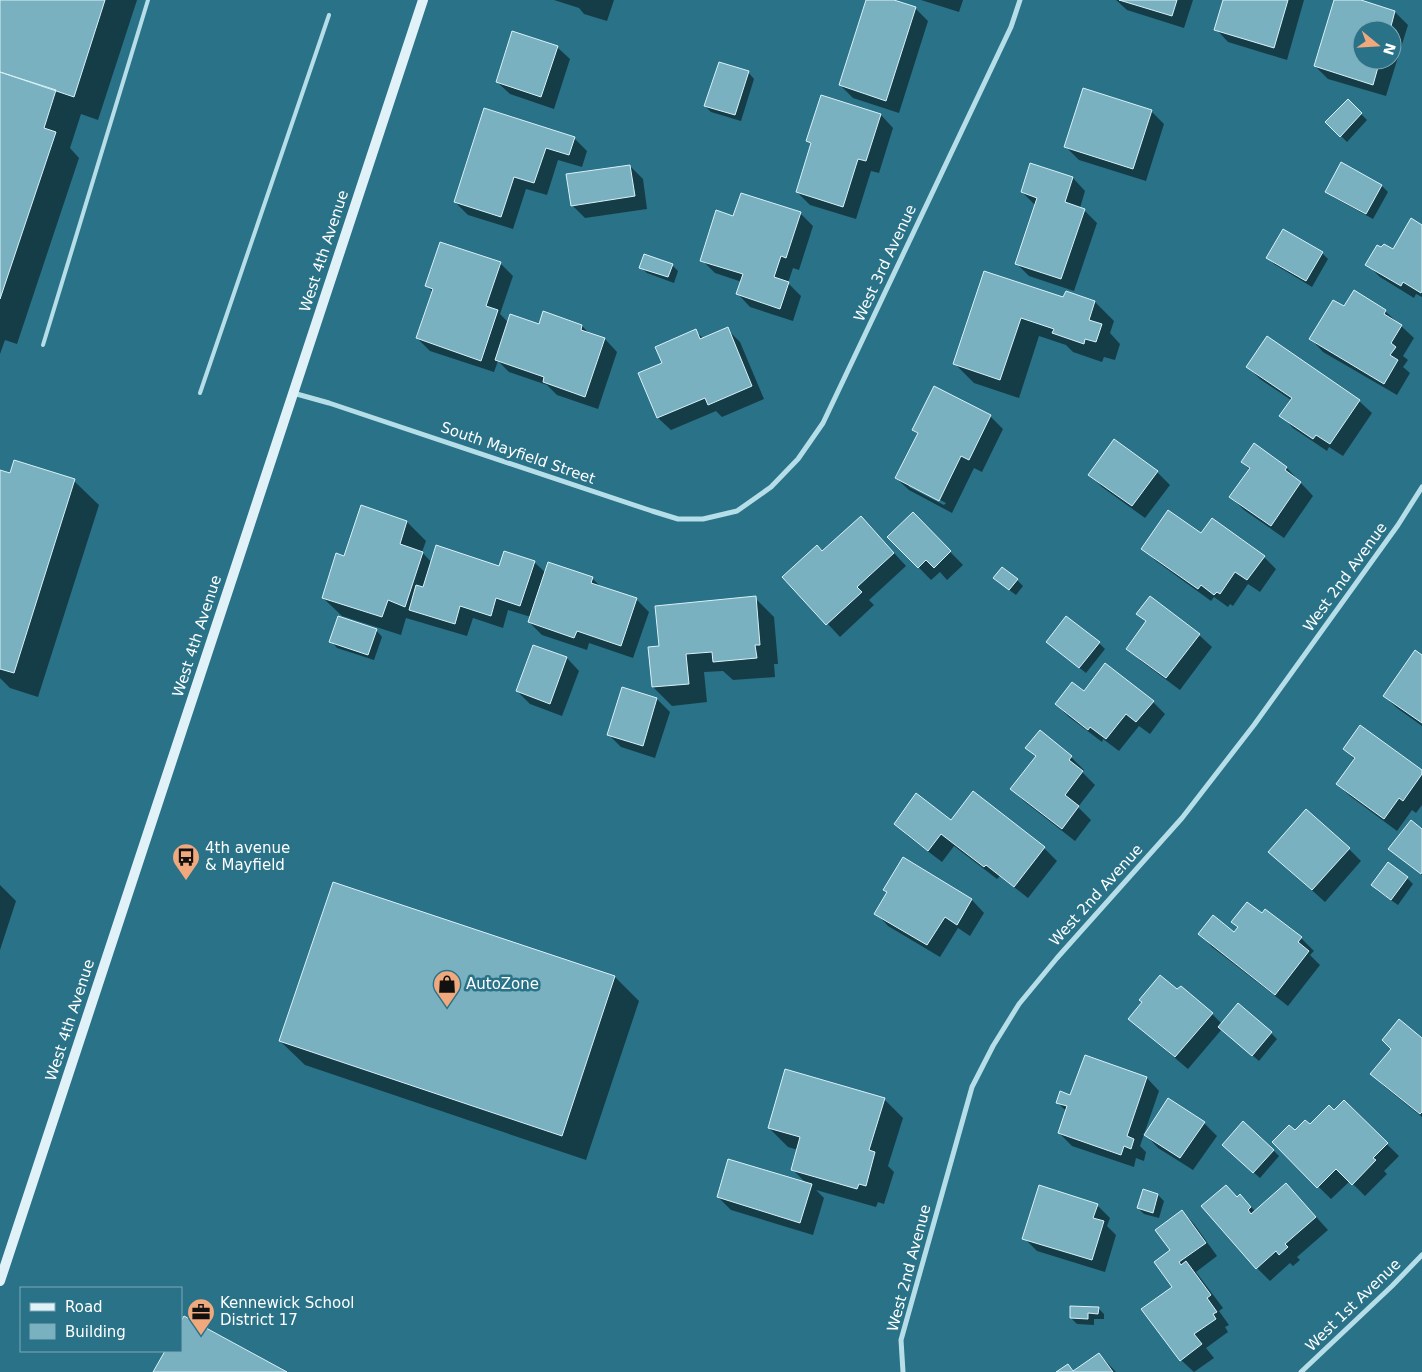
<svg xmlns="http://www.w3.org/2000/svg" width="1422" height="1372" viewBox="0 0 1422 1372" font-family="'DejaVu Sans',sans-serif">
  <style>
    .shadow { fill: #0007; fill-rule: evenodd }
    .building { fill: #79b1c1; stroke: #d9f1f7 }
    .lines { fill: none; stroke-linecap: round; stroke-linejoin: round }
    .service { stroke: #b6dee8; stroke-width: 4 }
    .minor { stroke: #b6dee8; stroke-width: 5 }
    .secondary { stroke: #e0f2f8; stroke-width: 10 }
    .labels { text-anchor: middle; stroke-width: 5; stroke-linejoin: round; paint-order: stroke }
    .street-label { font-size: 15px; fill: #fff; stroke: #297288 }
    .poi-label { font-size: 15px; fill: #fff; stroke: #297288; text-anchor: start }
  </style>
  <rect width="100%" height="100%" fill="#297288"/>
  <!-- shadow -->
  <path class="shadow" d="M0 0H137L98 120 81 114 70 148 79 158 17 344 5 340 0 354Z
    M554 0H614L607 21 584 14 579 8Z
    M867 0H890L916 9 928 21 899 113 853 98 840 85Z
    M921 0H963L959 12Z
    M1116 0H1193L1184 28 1127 10Z
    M1225 0H1304L1287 60 1228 42 1216 29Z
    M1335 0H1356L1395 12 1408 25 1386 96 1328 79 1315 66ZM1362 30H1392V60H1362Z
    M557 47 570 59 554 109 510 94 497 82Z
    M748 72 754 79 741 121 711 112 705 106Z
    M1348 101 1367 120 1347 142 1327 122Z
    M485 110 574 138 587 151 582 167 558 160 547 195 526 189 513 229 468 215 455 202Z
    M1151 111 1164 124 1146 181 1079 160 1066 147Z
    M881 115 893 128 879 173 871 171 856 219 810 205 797 192 812 145 807 140Z
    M1342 164 1382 186 1388 192 1373 219 1333 197 1327 191Z
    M630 166 643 179 647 209 585 218 572 205Z
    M1073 178 1085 191 1080 208 1084 210 1097 223 1074 291 1029 276 1017 264 1035 205 1022 192Z
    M800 213 813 226 799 270 793 268 788 283 801 296 793 321 750 307 738 294 742 282 715 273 702 260 734 217Z
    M1422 227V297L1416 294 1414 298 1380 277 1367 264 1393 251Z
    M1322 253 1328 259 1312 287 1274 264 1268 258Z
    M500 263 513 276 500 314 509 323 539 326H582L591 335 605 339 617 352 598 409 557 395 547 385 509 372 498 361 494 372 430 351 417 338 433 292 427 286Z
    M672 265 678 271 674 283 647 273 640 267Z
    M985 272 1064 299 1066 292 1095 302 1114 321 1110 333 1120 344 1115 360 1104 357 1102 362 1073 352 1066 345 1039 336 1019 398 974 383 955 364Z
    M1344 308 1385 311 1414 338 1403 356 1408 360 1403 367 1410 373 1397 395 1323 352 1311 339Z
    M727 329 740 342 764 399 722 417 716 411 671 430 658 418 640 374 663 363 695 331 704 339Z
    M1248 367 1359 401 1372 413 1343 456 1329 447 1327 451 1293 428 1281 415 1291 400 1260 379Z
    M990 416 1003 429 982 472 974 468 952 513 909 490 896 478 918 434 913 430ZM909 484 946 503 944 505 909 487Z
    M1254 445 1287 468 1313 496 1284 538 1244 510 1231 497 1250 470 1242 462Z
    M0 472 11 475 74 481 99 505 38 697 10 688 0 678Z
    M1157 472 1170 485 1145 518 1102 487 1090 475Z
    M913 514 963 565 947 580 940 572 931 580 889 537Z
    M407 522 426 541 422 552 432 563 500 568 534 562 546 573 592 578 602 588 636 599 649 612 633 658 589 643 587 650 542 635 529 622 531 617 508 610 503 628 473 618 467 636 406 618 401 635 342 616 323 598 345 557Z
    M873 530 906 566 869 600 874 605 840 637 784 577 822 552Z
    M1202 535 1264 557 1276 569 1260 592 1248 584 1233 606 1230 604 1228 607 1214 597 1211 601 1156 561 1143 548Z
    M1017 580 1023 586 1016 595 1001 584Z
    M755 598 774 617 778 664H774L775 677 733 680 723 671 704 672 707 702 672 706 653 687 661 647Z
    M1138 614 1199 635 1212 647 1180 690 1141 661 1128 648 1147 623Z
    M376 630 382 637 374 660 337 648 331 641Z
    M1047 642 1099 643 1105 649 1086 673Z
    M534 646 567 658 579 671 562 716 530 704 517 691Z
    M1422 657V726L1397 708 1384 696Z
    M622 688 657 699 670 712 655 758 621 747 608 734Z
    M1084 692 1153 702 1165 714 1150 734 1139 726 1119 751 1103 739 1102 742 1069 717 1056 704Z
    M1027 748 1071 757 1084 770 1082 772 1095 785 1078 807 1091 820 1075 841 1025 802 1012 789 1037 757Z
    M1345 749 1422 772V805L1416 813 1412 810 1397 831 1350 796 1337 784 1355 760Z
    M951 821 1044 848 1057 861 1028 898 1000 876 997 879 954 846 942 862 908 836 895 824Z
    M1422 830V875L1390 849Z
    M1349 849 1361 861 1325 902 1283 864Z
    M903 859 972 900 984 913 970 936 958 928 940 957 888 926 876 913 888 893 885 890Z
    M1407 878 1413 884 1398 905 1378 891 1372 885Z
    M0 885 16 901 0 950Z
    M1234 933 1301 938 1314 951 1310 955 1320 965 1288 1006 1212 947 1200 934Z
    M615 977 639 1001 586 1160 305 1065 280 1041Z
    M1177 991 1212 1014 1222 1024 1271 1033 1277 1039 1259 1061 1222 1029 1188 1069 1143 1031 1130 1019 1143 1003Z
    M1422 1040V1117L1385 1087 1372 1074Z
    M1085 1057 1147 1078 1159 1091 1140 1146 1146 1152 1144 1161 1136 1158 1134 1167 1072 1146 1059 1133 1067 1112 1058 1103 1071 1096Z
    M884 1099 903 1118 888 1166 894 1172 884 1204 878 1202 876 1207 816 1190 824 1198 813 1235 731 1210 718 1197 807 1184 792 1169 798 1150 788 1147 769 1128Z
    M1344 1102 1399 1156 1384 1171 1387 1174 1365 1196 1350 1181 1331 1199 1273 1142 1310 1126 1334 1112Z
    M1204 1123 1217 1136 1193 1170 1158 1148 1146 1135Z
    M1273 1150 1279 1156 1260 1178 1230 1151Z
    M1144 1191 1158 1195 1164 1201 1159 1218 1144 1214 1138 1208Z
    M1240 1196 1256 1212 1299 1198 1328 1230 1297 1257 1300 1260 1293 1266 1290 1263 1270 1281 1257 1268 1203 1206 1238 1198Z
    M1097 1205 1110 1218 1107 1226 1116 1235 1105 1272 1037 1251 1024 1238Z
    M1182 1211 1194 1224 1217 1256 1196 1272 1223 1308 1219 1311 1229 1325 1225 1327 1228 1332 1206 1348 1214 1358 1194 1372 1181 1360 1174 1287 1172 1250Z
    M1098 1308 1104 1314V1319H1094V1325L1077 1324 1071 1318Z
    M1099 1354 1116 1372H1058L1068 1365 1074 1372Z"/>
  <!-- building -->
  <path class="building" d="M0 0H105L74 97 0 72Z
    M866 0H894L916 7 886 101 839 85Z
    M1119 0H1177L1172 16Z
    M1223 0H1288L1274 48 1214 30Z
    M1334 0H1361L1395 11 1390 30H1362V60H1380L1373 85 1314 66Z
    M512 31 558 46 541 97 496 82Z
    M719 62 749 71 735 115 704 106Z
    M0 72 56 90 44 128 56 132 0 299Z
    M1083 88 1152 110 1133 169 1064 147Z
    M821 95 881 114 866 161 858 159 843 207 796 192 811 143 806 141Z
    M1348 99 1362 113 1340 137 1325 122Z
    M484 108 575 137 569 155 546 148 534 183 514 177 501 217 454 202Z
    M1341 162 1382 185 1366 214 1325 192Z
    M1030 163 1073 177 1065 202 1085 209 1061 279 1015 264 1037 198 1021 192Z
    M630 165 635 196 571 206 566 174Z
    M741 193 801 212 786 258 781 256 774 277 789 282 780 309 736 294 743 274 700 261 716 210 733 216Z
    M1411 218 1422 225V291L1421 293 1403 282 1401 286 1365 265 1377 245 1381 247 1384 244 1393 249Z
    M1283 229 1323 252 1306 281 1266 258Z
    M440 242 501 262 486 306 498 310 481 361 416 338 433 289 425 286Z
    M644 254 673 264 668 277 639 268Z
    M984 271 1063 297 1066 291 1095 301 1089 320 1102 324 1096 342 1085 339 1084 344 1052 333 1054 329 1021 318 1000 380 953 364Z
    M1354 290 1386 310 1384 314 1402 325 1391 343 1396 347 1390 355 1398 360 1384 384 1309 339 1333 300 1344 306Z
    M543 311 582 325 581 330 605 338 585 397 543 382 544 377 495 360 510 314 539 324Z
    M728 327 752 386 708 405 705 398 657 418 638 373 662 363 655 347 696 329 700 339Z
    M1267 336 1360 400 1330 444 1316 435 1313 439 1279 416 1292 398 1246 367Z
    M934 386 991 415 969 460 961 456 939 501 895 478 918 433 912 430Z
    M1114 439 1158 471 1132 506 1088 475Z
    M1254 443 1287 467 1285 470 1301 482 1271 526 1229 497 1250 468 1241 462Z
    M14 460 75 479 14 673 0 669V470L10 473Z
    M361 505 407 521 400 544 423 552 405 607 388 600 382 617 322 598 336 553 344 556Z
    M1168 510 1201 533 1212 518 1265 556 1247 580 1235 572 1220 594 1217 592 1214 595 1201 585 1198 589 1141 549Z
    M913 512 951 551 934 568 926 560 918 568 887 537Z
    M861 516 894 553 857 587 862 592 826 625 782 577 817 545 822 551Z
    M436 545 499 566 504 551 535 561 520 606 496 598 491 616 460 606 455 624 409 610 416 585 423 587Z
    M548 562 593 577 591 583 637 598 621 646 577 631 574 638 528 622Z
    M1002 567 1018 579 1009 590 993 578Z
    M756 596 760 645H755L757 658 713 662 712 652 686 654 689 684 652 687 648 647 659 646 655 606Z
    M1150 596 1200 634 1166 678 1126 649 1146 621 1136 614Z
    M338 616 377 629 368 655 329 642Z
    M1066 616 1100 642 1079 668 1046 642Z
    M533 645 567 657 550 704 516 691Z
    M1415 650 1422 655V723L1383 696Z
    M1105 663 1154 701 1136 722 1126 714 1106 739 1090 727 1088 730 1055 704 1072 682 1084 691Z
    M622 687 657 698 643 746 607 735Z
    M1360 725 1422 770V774L1403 801 1399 798 1384 819 1336 784 1355 758 1343 749Z
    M1040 730 1072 756 1069 760 1083 771 1065 795 1079 806 1062 829 1010 789 1036 756 1025 748Z
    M973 791 1045 847 1014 887 986 865 984 867 941 834 928 851 894 824 916 793 951 820Z
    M1306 809 1350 848 1312 890 1268 852Z
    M1411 820 1422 829V872L1421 874 1388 849Z
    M903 857 972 899 957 925 945 917 927 945 874 914 887 892 883 890Z
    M1388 862 1408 877 1391 900 1371 885Z
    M333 882 615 976 562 1136 279 1041Z
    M1247 902 1262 913 1265 909 1302 937 1298 942 1309 951 1275 995 1198 934 1213 915 1234 932 1238 927 1231 922Z
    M1160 975 1177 989 1181 986 1213 1013 1175 1057 1128 1019 1142 1002 1139 1000Z
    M1238 1003 1272 1032 1252 1056 1218 1027Z
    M1399 1019 1422 1038V1112L1420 1114 1370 1074 1391 1049 1382 1040Z
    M1085 1055 1147 1077 1127 1136 1134 1139 1131 1149 1124 1146 1121 1155 1058 1133 1067 1106 1056 1103 1060 1091 1070 1095Z
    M785 1069 885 1098 869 1150 875 1152 866 1186 859 1184 857 1189 791 1170 800 1137 768 1128Z
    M1168 1098 1205 1122 1180 1158 1144 1135Z
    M1344 1100 1388 1143 1373 1158 1376 1160 1352 1185 1336 1169 1317 1188 1272 1142 1289 1125 1295 1130 1305 1120 1310 1124 1329 1105 1334 1110Z
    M1243 1121 1274 1150 1253 1173 1222 1145Z
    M728 1159 812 1184 800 1223 717 1197Z
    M1286 1183 1316 1217 1285 1244 1288 1247 1279 1255 1276 1251 1256 1269 1201 1206 1226 1185 1237 1197 1240 1194 1251 1207 1248 1210 1251 1214Z
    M1039 1185 1098 1204 1093 1218 1104 1221 1092 1260 1022 1239Z
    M1143 1189 1158 1194 1153 1213 1137 1208Z
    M1182 1210 1206 1243 1179 1262 1181 1265 1186 1261 1211 1295 1207 1298 1217 1312 1213 1314 1216 1319 1194 1334 1202 1344 1180 1361 1141 1309 1172 1287 1154 1262 1170 1250 1155 1230Z
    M1070 1306 1099 1307 1098 1314 1088 1313V1319L1070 1318Z
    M184 1316 287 1372H153L165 1351H181V1321Z
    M1099 1353 1113 1372H1056L1068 1364 1073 1371Z"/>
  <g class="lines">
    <!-- service -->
    <path class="service" d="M43 345 148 0
      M200 393 329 15"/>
    <!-- minor -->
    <path class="minor" d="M293 393 329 403 652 511 678 519H703L737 511 771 487 798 459 823 423 1011 27 1020 0
      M903 1372 901 1340 972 1087 993 1046 1019 1004 1057 958 1182 818 1254 725 1398 525 1422 487
      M1301 1372 1392 1286 1422 1255"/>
    <!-- secondary -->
    <path class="secondary" d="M0 1281 423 0"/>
  </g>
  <!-- icons -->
  <defs>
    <g id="bus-pin" transform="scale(1.4375)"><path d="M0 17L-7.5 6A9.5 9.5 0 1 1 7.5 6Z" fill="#f0a87d" stroke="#297288"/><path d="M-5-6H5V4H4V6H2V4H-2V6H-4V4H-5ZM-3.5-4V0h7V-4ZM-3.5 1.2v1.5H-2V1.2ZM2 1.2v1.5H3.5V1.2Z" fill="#111"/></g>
    <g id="shop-pin" transform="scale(1.4375)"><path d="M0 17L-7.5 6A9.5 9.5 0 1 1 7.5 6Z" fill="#f0a87d" stroke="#297288"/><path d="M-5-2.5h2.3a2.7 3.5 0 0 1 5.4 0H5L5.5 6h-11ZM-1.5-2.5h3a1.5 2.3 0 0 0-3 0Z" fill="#111"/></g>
    <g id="office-pin" transform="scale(1.4375)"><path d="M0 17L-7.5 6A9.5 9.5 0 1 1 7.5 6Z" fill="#f0a87d" stroke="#297288"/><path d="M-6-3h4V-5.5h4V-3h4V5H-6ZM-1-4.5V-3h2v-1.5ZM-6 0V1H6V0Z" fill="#111"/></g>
  </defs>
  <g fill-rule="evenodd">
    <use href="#bus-pin" x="186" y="857"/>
    <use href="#shop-pin" x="447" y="984"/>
    <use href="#office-pin" x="201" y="1312"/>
  </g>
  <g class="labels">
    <!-- street labels -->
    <g class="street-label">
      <text transform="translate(324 251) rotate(-72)" y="5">West 4th Avenue</text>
      <text transform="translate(885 263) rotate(-65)" y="5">West 3rd Avenue</text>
      <text transform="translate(518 453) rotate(19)" y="5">South Mayfield Street</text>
      <text transform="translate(1345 577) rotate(-54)" y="5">West 2nd Avenue</text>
      <text transform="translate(197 636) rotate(-72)" y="5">West 4th Avenue</text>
      <text transform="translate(1096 895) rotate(-48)" y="5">West 2nd Avenue</text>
      <text transform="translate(70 1020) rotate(-72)" y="5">West 4th Avenue</text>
      <text transform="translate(909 1268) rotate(-75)" y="5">West 2nd Avenue</text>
      <text transform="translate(1353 1305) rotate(-44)" y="5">West 1st Avenue</text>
    </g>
    <!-- poi labels -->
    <g class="poi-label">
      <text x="205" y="853">4th avenue<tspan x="205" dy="17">&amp; Mayfield</tspan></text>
      <text x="466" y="989">AutoZone</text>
      <text x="220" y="1308">Kennewick School<tspan x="220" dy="17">District 17</tspan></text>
    </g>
  </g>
  <!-- legend -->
  <rect x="20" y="1287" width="162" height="65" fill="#297288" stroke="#7faab8"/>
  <rect x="30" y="1303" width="25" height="8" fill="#e0f2f8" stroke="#7faab8"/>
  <text x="65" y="1312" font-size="15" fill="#ffffff">Road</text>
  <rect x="30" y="1324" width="25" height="15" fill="#79b1c1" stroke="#7faab8"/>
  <text x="65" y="1337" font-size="15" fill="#ffffff">Building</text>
  <!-- north arrow -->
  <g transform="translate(1377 45) rotate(108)"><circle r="24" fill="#297288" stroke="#7faab8"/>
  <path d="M0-4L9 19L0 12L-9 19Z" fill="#f0a87d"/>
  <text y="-8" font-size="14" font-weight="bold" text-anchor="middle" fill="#ffffff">N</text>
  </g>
</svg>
